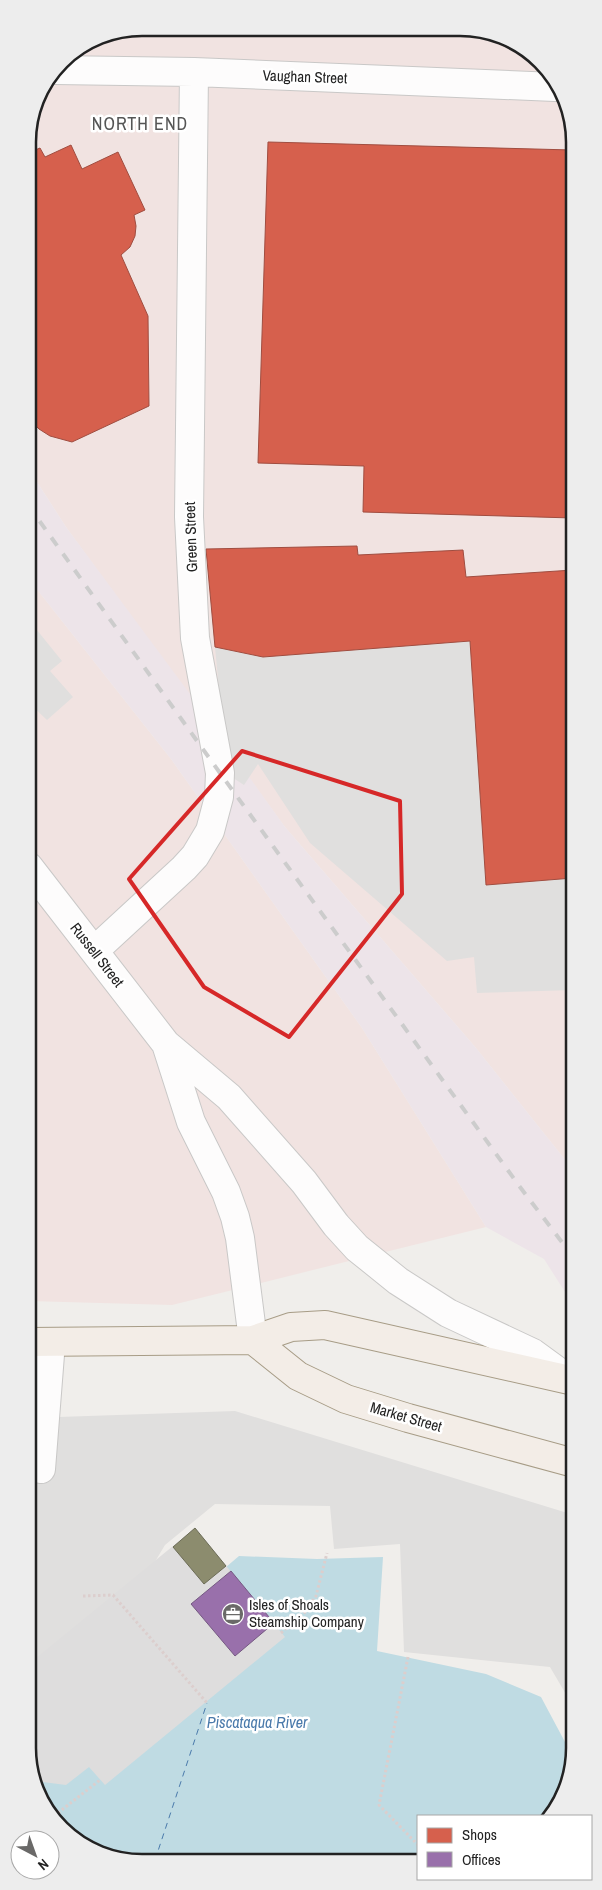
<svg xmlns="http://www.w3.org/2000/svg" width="602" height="1890" viewBox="0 0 602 1890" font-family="'Archivo Narrow',sans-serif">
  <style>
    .commercial { fill: #f1e3e1 }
    .industrial { fill: #ede4e9 }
    .parking { fill: #e0dfde }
    .water { fill: #bfdbe3 }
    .pier { fill: #dedddd }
    .shops { fill: #d6604d; stroke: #a04d40 }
    .offices { fill: #9970ab; stroke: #755982 }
    .industry { fill: #8c8c6e; stroke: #6c6c57 }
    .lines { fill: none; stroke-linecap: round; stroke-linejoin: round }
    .ferry { stroke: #4a7aab; stroke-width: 1; stroke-dasharray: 6 5; stroke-linecap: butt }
    .minor-casing { stroke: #c9c8c7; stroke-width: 30 }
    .major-casing { stroke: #a79c86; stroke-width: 30 }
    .path { stroke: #dccecd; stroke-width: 3; stroke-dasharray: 2.5 2.5; stroke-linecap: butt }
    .minor { stroke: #fdfcfc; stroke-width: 28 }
    .major { stroke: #f3ede7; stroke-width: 28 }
    .rail { stroke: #ccc; stroke-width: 4; stroke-dasharray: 10 10; stroke-linecap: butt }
    .marked { fill: none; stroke: #d62828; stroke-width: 4; stroke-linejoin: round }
    .labels { text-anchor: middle; stroke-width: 5; stroke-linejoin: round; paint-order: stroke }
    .street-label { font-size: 15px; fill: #222; stroke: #fff }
    .poi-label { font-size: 15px; fill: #222; stroke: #fff; text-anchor: start }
    .water-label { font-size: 16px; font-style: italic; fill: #4a7aab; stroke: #fff }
    .quarter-label { font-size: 18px; letter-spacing: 1px; fill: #555; stroke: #fff }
    .rim { fill: none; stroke: #222; stroke-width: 2.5 }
  </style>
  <rect width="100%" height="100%" fill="#f0eeeb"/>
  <!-- commercial -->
  <path class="commercial" d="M142 28 482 30 541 61 572 120 574 1171 476 1048 285 827 66 527 28 468V135L36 98 61 61 99 36Z
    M28 578 171 759 362 1028 486 1227 172 1305 29 1301Z"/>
  <!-- industrial -->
  <path class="industrial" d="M28 468 66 527 187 690 285 827 476 1048 574 1171V1306L544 1259 486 1227 362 1028 171 759 28 578Z"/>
  <!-- parking -->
  <path class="parking" d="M28 619 62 661 50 671 73 697 47 720 28 702Z
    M470 641 486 885 573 878V990L477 993 474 957 447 961 310 843 258 764 244 785 227 774 215 647 263 657Z
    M235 1411 574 1515V1585L568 1601 574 1603V1708L550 1667 404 1652 400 1544 334 1549 330 1506 215 1504 165 1545 30 1770 29 1418Z"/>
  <!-- water -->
  <path class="water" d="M239 1556 317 1559 383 1557 377 1651 486 1674 541 1697 565 1742 572 1761 549 1816H418V1860H120L61 1829 30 1770V1734Z"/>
  <!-- pier -->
  <path class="pier" d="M195 1528 285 1637 105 1785 89 1767 66 1785 35 1781 30 1770V1663Z"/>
  <!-- shops -->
  <path class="shops" d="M268 142 572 150 573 518 363 512 364 466 258 463Z
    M71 145 82 169 118 152 145 210 134 215 136 226 135 236 130 247 121 255 148 316 149 406 72 442 50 436 39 429 28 418V153L40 148 45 157Z
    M357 546 358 555 463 550 466 577 573 570V878L486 885 470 641 263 657 215 647 206 549Z"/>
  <!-- offices -->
  <path class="offices" d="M231 1571 274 1623 235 1656 191 1604Z"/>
  <!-- industry -->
  <path class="industry" d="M195 1528 226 1566 204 1584 173 1547Z"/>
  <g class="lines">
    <!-- ferry -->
    <path class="ferry" d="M155 1860 207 1703"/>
    <!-- minor casing -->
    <g class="minor-casing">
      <path id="minor" d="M55 70 194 72 555 87
        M29 867 166 1044 229 1097 304 1182 336 1225 357 1248 398 1281 448 1313 533 1353 570 1380
        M94 951 184 868 195 856 210 831 219 797 220 773 195 638 189 517 194 72
        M166 1044 191 1122 226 1192 235 1217 240 1238 253 1340
        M41 1469 51 1342"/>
    </g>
    <!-- major casing -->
    <g class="major-casing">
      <path id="major" d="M253 1340 298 1376 346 1399 408 1418 574 1463
        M29 1342 253 1340 291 1327 325 1325 574 1381"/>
    </g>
    <!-- path -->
    <path class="path" d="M83 1596 113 1595 207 1703
      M281 1633 305 1612 316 1596 327 1553
      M408 1657 379 1805 418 1845
      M54 1816 100 1780"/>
    <!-- minor -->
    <use href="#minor" class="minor"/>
    <!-- major -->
    <use href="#major" class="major"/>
    <!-- rail -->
    <path class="rail" d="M28 505 220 773 520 1187 574 1258"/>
  </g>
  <!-- marked area -->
  <path class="marked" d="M242 751 400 801 402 894 289 1037 204 987 129 879Z"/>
  <!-- icons -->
  <defs>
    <g id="office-disc" transform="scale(1.125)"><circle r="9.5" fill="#6a6968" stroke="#fff"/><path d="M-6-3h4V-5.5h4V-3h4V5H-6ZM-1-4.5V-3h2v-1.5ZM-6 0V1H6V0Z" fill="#fff"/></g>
  </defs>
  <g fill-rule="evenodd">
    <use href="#office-disc" x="233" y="1614"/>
  </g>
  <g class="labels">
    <!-- street labels -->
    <g class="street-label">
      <text transform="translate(305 77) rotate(2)" y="5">Vaughan Street</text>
      <text transform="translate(191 537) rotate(-92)" y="5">Green Street</text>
      <text transform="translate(97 955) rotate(52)" y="5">Russell Street</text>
      <text transform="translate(406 1417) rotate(16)" y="5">Market Street</text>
    </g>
    <!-- poi labels -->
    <g class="poi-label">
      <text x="249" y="1610">Isles of Shoals<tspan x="249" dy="17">Steamship Company</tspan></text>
    </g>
    <!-- water labels -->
    <g class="water-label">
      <text x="257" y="1728">Piscataqua River</text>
    </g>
    <!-- quarter labels -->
    <g class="quarter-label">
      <text x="140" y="130">NORTH END</text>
    </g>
  </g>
  <!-- crop -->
  <path d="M0 0H602V1890H0ZM142 36H460A106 106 0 0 1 566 142V1748A106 106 0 0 1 460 1854H142A106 106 0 0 1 36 1748V142A106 106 0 0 1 142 36Z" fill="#ededed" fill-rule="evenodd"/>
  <path class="rim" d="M142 36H460A106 106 0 0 1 566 142V1748A106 106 0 0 1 460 1854H142A106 106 0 0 1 36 1748V142A106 106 0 0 1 142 36Z"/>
  <!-- legend -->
  <rect x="417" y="1815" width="175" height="65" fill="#ffffff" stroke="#a7a7a7"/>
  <rect x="427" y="1828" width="25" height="15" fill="#d6604d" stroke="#a7a7a7"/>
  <text x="462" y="1840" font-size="15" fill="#222222">Shops</text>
  <rect x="427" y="1852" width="25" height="15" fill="#9970ab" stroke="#a7a7a7"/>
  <text x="462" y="1865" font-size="15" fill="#222222">Offices</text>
  <!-- north arrow -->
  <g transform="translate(35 1855) rotate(139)"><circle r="24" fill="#ffffff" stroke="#a7a7a7"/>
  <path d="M0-4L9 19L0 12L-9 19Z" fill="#6a6968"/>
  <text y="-8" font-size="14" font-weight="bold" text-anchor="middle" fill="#222222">N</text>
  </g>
</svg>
